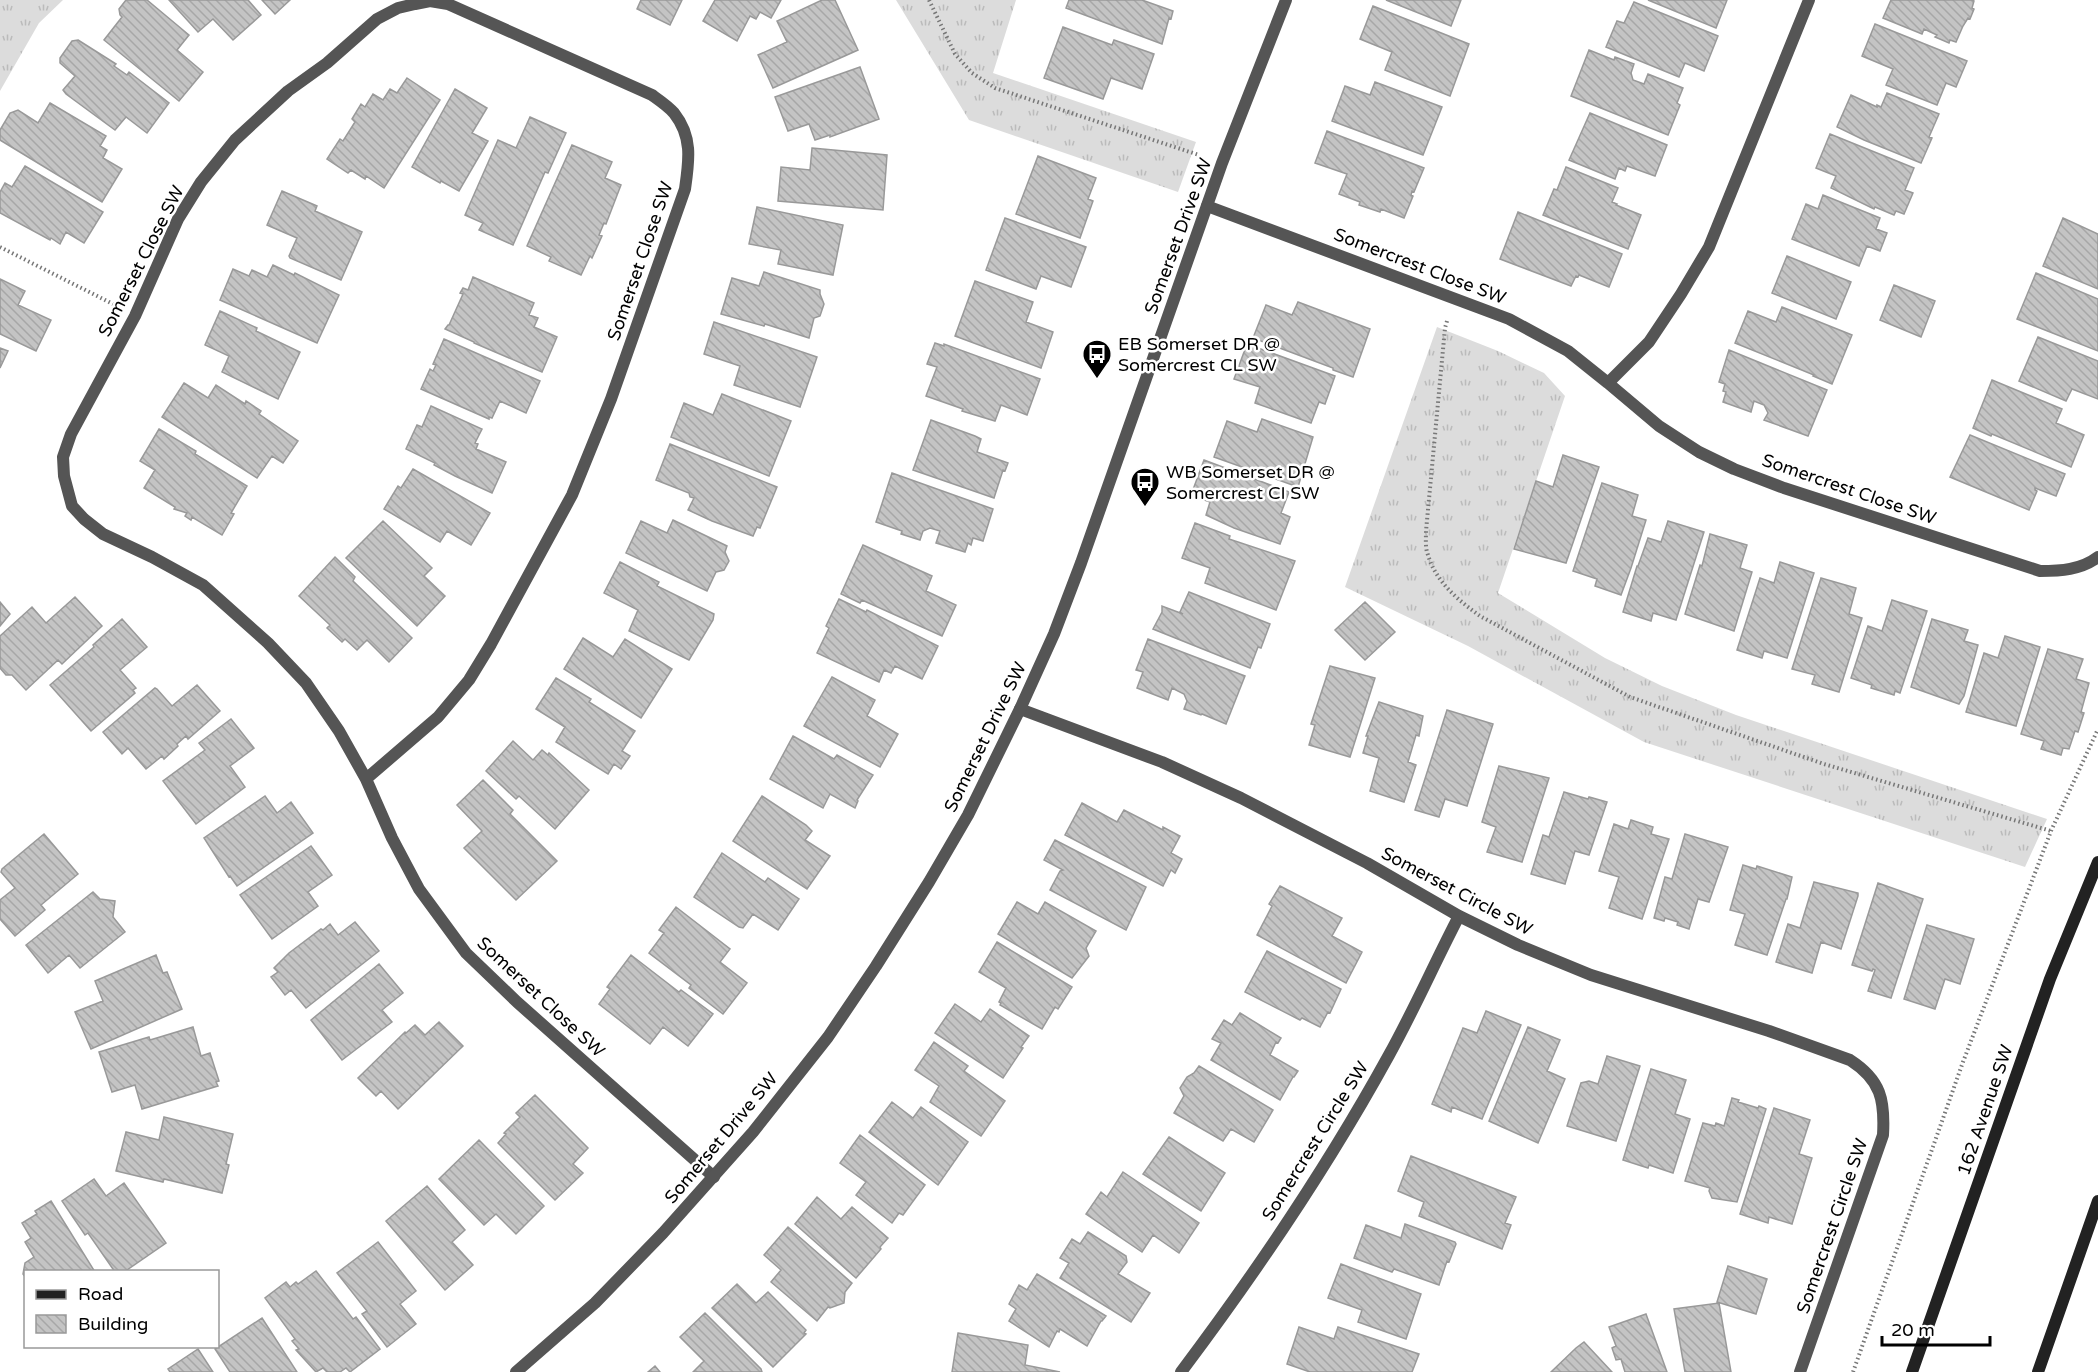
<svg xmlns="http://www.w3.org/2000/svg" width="2098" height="1372" viewBox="0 0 2098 1372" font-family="'Varela Round',sans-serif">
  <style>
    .grass { fill: url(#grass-tufts) }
    .building { fill: url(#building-back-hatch); stroke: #999; stroke-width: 1.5 }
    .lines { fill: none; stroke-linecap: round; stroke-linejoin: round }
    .path { stroke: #777; stroke-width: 4; stroke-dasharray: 1.5 3; stroke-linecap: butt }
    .minor { stroke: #555; stroke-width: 12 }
    .tertiary { stroke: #555; stroke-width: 12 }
    .secondary { stroke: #222; stroke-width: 12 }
    .labels { text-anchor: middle; stroke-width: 5; stroke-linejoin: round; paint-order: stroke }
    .street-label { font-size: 18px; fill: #000; stroke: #fff }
    .poi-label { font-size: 18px; fill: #000; stroke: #fff; text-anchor: start }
  </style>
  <defs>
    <pattern id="grass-tufts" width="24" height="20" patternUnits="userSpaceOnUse" patternTransform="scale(1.5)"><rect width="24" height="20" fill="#dcdcdc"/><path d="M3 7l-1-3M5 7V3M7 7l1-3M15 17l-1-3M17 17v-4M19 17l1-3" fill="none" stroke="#bbb"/></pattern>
    <pattern id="building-back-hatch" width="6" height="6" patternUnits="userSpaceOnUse" patternTransform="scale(1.5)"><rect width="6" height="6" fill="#c4c4c4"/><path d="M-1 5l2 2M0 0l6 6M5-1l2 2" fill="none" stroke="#a7a7a7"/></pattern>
  </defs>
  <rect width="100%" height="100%" fill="#fff"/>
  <!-- grass -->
  <path class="grass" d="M0 0H63L39 23 0 91Z
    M896 0H1016L993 73 1196 142 1178 192 969 120Z
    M1437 327 1498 351 1544 373 1565 396 1498 593 1605 658 1662 686 1736 715 2047 819 2025 867 1644 742 1468 646 1345 587Z"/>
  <!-- building -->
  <path class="building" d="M126 0H147L189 35 177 50 203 72 179 101 104 40 122 17 120 15 119 9Z
    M169 0H248L261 15 233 40 213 19 198 32Z
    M262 0H290L275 14Z
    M641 0H682L670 25 637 9Z
    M715 0H781L771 18 760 12 756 19 750 16 737 41 703 21Z
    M822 0H835L858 50 773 88 758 55 787 42 777 21Z
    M1069 0H1142L1173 11 1171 19 1169 18 1162 44 1066 8Z
    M1386 0H1461L1451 26Z
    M1648 0H1727L1716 28Z
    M1891 0H1972L1974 1 1972 8 1974 9 1970 19 1968 18 1963 26 1956 42 1950 40 1949 43 1935 37 1937 35 1924 29 1922 34 1883 18Z
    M1634 2 1718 36 1704 71 1685 63 1679 77 1606 47 1617 21 1624 23Z
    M1373 6 1469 44 1450 96 1385 70 1392 52 1360 39Z
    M1875 24 1967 61 1956 87 1946 83 1937 105 1886 85 1893 69 1862 56Z
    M1063 27 1112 45 1114 40 1154 54 1142 89 1111 78 1103 99 1044 78Z
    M78 40 116 64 114 66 127 75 129 72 169 103 147 133 126 117 115 130 66 94 63 90 75 76 60 63V58L72 41Z
    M1589 50 1614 60 1615 57 1634 64 1631 73 1633 80 1644 84 1648 74 1683 88 1677 103 1680 105 1668 135 1571 96Z
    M860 67 879 119 830 137V135L815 140 809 124 788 131 775 97Z
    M407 78 440 100 384 188 366 176 365 179 351 170 348 173 327 159 340 139 343 141 355 122 352 119 361 104 365 107 373 94 383 100 390 89 397 93Z
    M1375 82 1442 107 1423 155 1332 121 1345 86 1370 95Z
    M455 89 487 108 472 133 488 141 459 191 441 181 440 183 412 167Z
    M1887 93 1939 114 1929 137 1932 138 1921 163 1864 140 1837 127 1851 95 1877 107V105L1881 107Z
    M50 103 106 136 100 146 107 150 103 158 122 169 102 202 0 140V130L10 113 18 110 38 123Z
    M1590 113 1667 145 1655 176 1627 166 1625 171 1619 168 1615 179 1569 160Z
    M530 117 566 133 548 173 545 172 513 245 479 230 483 223 465 215 498 140 516 148Z
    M1327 131 1424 168 1414 192 1412 191 1411 195 1413 196 1404 218 1381 209 1380 212 1359 205 1360 202 1339 194 1347 174 1315 163Z
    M1830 134 1914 168 1905 190 1913 193 1904 214 1896 211 1894 215 1875 207 1874 209 1831 188 1836 176 1816 168Z
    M572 145 612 162 605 178 621 185 606 224 604 223 599 235 602 236 592 258 590 256 581 275 549 261 551 257 527 246Z
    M812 148 887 155 883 210 778 201 781 167 810 170Z
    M1038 156 1096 178 1088 199 1093 201 1080 238 1016 214Z
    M25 166 103 212 84 243 66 232 60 244 51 238 50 240 0 213V192L5 183 12 187Z
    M1566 167 1618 188 1612 202 1617 204 1616 205 1641 215 1628 249 1543 215 1554 189 1557 190Z
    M282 191 317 206 315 211 362 232 341 280 290 258 289 256 297 238 267 225Z
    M1823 195 1880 218 1876 229 1887 233 1880 251 1867 246 1859 266 1792 239 1806 204 1818 209Z
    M757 207 843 225 833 275 778 264 781 250 749 244Z
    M1518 212 1622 254 1609 287 1579 275 1578 277 1576 276 1571 286 1500 259Z
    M1005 218 1086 247 1071 287 1041 276 1036 289 986 270Z
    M2063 218 2098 234V289L2043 266Z
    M1787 256 1851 282 1836 319 1772 293Z
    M273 265 294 275 295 273 339 295 317 343 220 300 233 269 249 276 252 270 267 277Z
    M764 272 820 290V294L824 304 820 316 814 318 809 338 765 324 764 326 721 314 732 278 759 286Z
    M2036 273 2098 299V351L2017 319Z
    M473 277 534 303 529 315 538 318 534 327 557 337 542 372 474 343V342L445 329 448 325H449L463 294 460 293 463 288 468 290Z
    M0 279 25 291 18 305 51 320 36 351 0 334Z
    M975 281 1033 302 1026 322 1053 332 1041 368 955 336Z
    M1894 285 1935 301 1921 337 1880 320Z
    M1298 302 1370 329 1353 377 1333 370V368L1253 338 1266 305 1292 315Z
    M1782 307 1852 335 1832 384 1813 376 1814 375 1735 343 1748 311 1776 322Z
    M220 311 257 328 256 331 300 352 278 399 222 372 229 356 205 345Z
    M714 322 817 357 800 407 734 385 740 366 704 354Z
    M2038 337 2098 361V399L2072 389 2066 401 2019 381Z
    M444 339 540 381 526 413 500 401 492 418 489 417V419L421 389 430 369 433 371 436 365 433 364Z
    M935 343 944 346V344L1040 379 1027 415 1001 405 995 421 962 411 963 409 926 396 937 367 927 364Z
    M1247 344 1335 376 1325 404 1319 402 1311 423 1255 403 1260 387 1234 379Z
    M0 348 8 351 0 368Z
    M1729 350 1827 390 1808 436 1764 420 1768 413 1764 405 1754 401 1751 412 1723 402 1726 392 1723 391 1725 384 1719 382Z
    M1992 380 2062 409 2056 423 2084 435 2071 467 1992 434 1991 436 1973 428Z
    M184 383 208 398 216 385 245 404 246 401 261 411 259 414 298 441 283 463 272 456 257 478 162 417Z
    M722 394 791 421 769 476 671 437 684 403 713 415Z
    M431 406 482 429 475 443 478 444 476 449 506 462 492 493 455 476 434 465 435 463 406 449 417 425 422 427Z
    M1262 419 1313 437 1298 487 1214 457 1227 421 1257 432Z
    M931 420 975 436 981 439 977 452 1008 463 1005 471 1003 470 994 498 913 470Z
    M159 429 196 451 195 454 247 486 231 513 234 514 222 535 192 517 191 520 185 516 187 513 174 509 175 507 144 488 155 470 140 461Z
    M1970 435 2065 474 2056 496 2035 488V490L2037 491 2029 510 1950 477Z
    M670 444 777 487 760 528 757 527 753 536 712 521 688 510 694 498 690 497 689 493 656 480Z
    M1563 455 1599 467 1566 563 1514 549 1536 481 1553 487Z
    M1204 460 1289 492 1281 513 1290 517 1280 544 1234 528 1206 515 1210 502 1191 495Z
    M413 469 490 513 471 545 447 531 440 542 384 509 398 486 401 488Z
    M892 473 993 509 983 541 973 538 971 545 968 543 965 552 936 543 940 531 930 528 923 531 920 540 901 534 902 531 876 522Z
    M1602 483 1638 495 1632 516 1646 520 1631 568 1621 595 1595 586 1597 579 1573 571Z
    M673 520 727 546 725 552 729 561 724 570 716 572 707 591 626 553 641 521 667 533Z
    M383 521 432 568 424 576 445 596 417 626 346 558Z
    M1668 521 1704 532 1676 620 1653 613 1651 621 1623 612 1637 566H1638L1648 538 1661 542Z
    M1195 523 1230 536 1229 539 1295 561 1276 610 1205 583 1210 568 1182 558Z
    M1710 534 1747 545 1740 568 1752 572 1734 631 1685 614 1700 565 1702 566Z
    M863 545 932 576 926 591 956 605 942 636 862 600 860 603 841 594Z
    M335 557 355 577 353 581 412 638 389 662 367 640 357 650 345 639 342 642 327 628 330 625 299 596Z
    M620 562 659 582 657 586 714 614 713 620 689 660 629 631 638 610 604 593Z
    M1780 562 1814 573 1787 658 1764 651 1762 658 1737 650 1760 578 1774 583Z
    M1821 578 1856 588 1849 614 1862 618 1839 692 1812 684 1815 675 1792 669Z
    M1189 592 1270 624 1261 648 1258 647 1250 668 1153 629 1162 612V606L1183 614 1180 612Z
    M75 597 102 626 62 664 58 660 26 690 12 675H6L0 668V636L32 607 46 623Z
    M839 599 866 612 867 610 938 646 922 679 895 666 891 673 884 670 879 682 817 653 829 628 826 626Z
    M1892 600 1927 611 1900 693 1895 691 1894 695 1871 688 1872 685 1851 678 1868 626 1882 631Z
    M0 602 10 614 0 626Z
    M1365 602 1395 632 1365 660 1335 630Z
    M122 619 147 647 120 670 136 688 133 690 135 693 91 731 50 685 94 647 93 645Z
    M1932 619 1968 630 1964 641 1978 645 1964 696 1959 704 1911 687Z
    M2005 636 2040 647 2016 726 1966 712 1984 653 1998 658Z
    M583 638 613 657 625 639 672 669 641 718 564 669Z
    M1148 639 1245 676 1226 724 1202 714 1201 715 1184 709 1187 701 1184 694 1172 688 1168 700 1137 688 1143 672 1136 670Z
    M2048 649 2083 659 2076 679 2089 683 2081 712 2084 713 2078 732 2075 731 2069 749 2063 748 2061 755 2041 749 2044 741 2021 734Z
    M1330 666 1375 678 1350 757 1309 745 1315 725 1311 724Z
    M832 677 875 700 867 716 898 734 880 767 804 726Z
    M556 678 591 699 589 702 635 731 622 751 630 756 621 769 614 764 608 774 556 742 565 727 536 709Z
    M197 685 220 711 188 739 186 736 177 744 178 746 164 759 162 756 146 769 128 748 122 754 103 732 155 688 157 689 172 706Z
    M1379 702 1423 716 1419 736 1416 735 1408 762 1416 765 1404 802 1370 791 1379 758 1363 753 1368 736H1366Z
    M1447 710 1493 724 1467 806 1445 799 1439 817 1415 810Z
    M231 719 254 748 230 766 245 787 196 824 163 781 205 750 199 743Z
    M793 736 834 759 837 755 873 775 857 800 858 801 855 808 830 794 823 808 770 779Z
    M513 741 533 760 542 750 548 755 549 753 589 790 555 829 519 796 516 799 486 771Z
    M1499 766 1549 778 1522 862 1487 852 1496 827 1482 822Z
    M483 780 513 810 510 814 557 861 516 900 464 848 482 831 457 805Z
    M1564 792 1588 799 1589 797 1607 802 1589 855 1575 851 1565 884 1531 874 1543 835 1549 837Z
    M265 796 277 813 291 802 313 833 237 886 230 876 229 877 204 838Z
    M762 796 806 825 812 831 805 840 830 856 807 889 733 841Z
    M1082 803 1117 822 1124 810 1163 830V827L1180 836 1171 853 1182 859 1175 873 1171 870 1163 886 1065 835Z
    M1631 820 1653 827 1651 834 1669 839 1642 919 1609 908 1619 877 1599 871 1614 824 1628 829Z
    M44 834 78 874 41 905 45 910 15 936 0 919V900L15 888 1 872 2 869Z
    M1685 834 1728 847 1709 902 1698 899 1689 929 1677 925 1678 922 1665 918 1664 921 1654 918 1665 877 1672 879Z
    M1055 840 1146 887 1126 930 1050 890 1060 871 1063 870 1044 860Z
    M311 846 332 875 308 892 318 906 272 939 240 895Z
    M722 853 765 882 768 878 799 899 778 930 753 914 743 928 739 927 694 897Z
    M1743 865 1756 869 1757 866 1792 877 1787 899H1786L1767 955 1735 945 1745 914 1730 910Z
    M1814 882 1858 893V896L1841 949 1821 942 1812 973 1776 962 1788 924 1800 928Z
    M1878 883 1923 899 1891 998 1868 991 1875 970 1873 969 1872 971 1852 965Z
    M1280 886 1342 918 1332 936 1362 952 1346 983 1257 935 1272 906 1269 904Z
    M93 892 100 899 115 901 113 917 125 932 80 968 69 955 48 973 26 945Z
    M1017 902 1038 914 1045 902 1096 931 1086 948 1089 956 1072 978 998 934Z
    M676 907 730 949 720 962 747 983 723 1014 689 988 691 985 649 953 664 933 659 930Z
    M355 922 379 951 306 1008 291 990 285 995 271 977 278 972 274 968 289 953 321 929 323 930 330 924 338 935Z
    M1927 925 1974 939 1960 984 1945 979 1935 1009 1904 999Z
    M997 942 1072 987 1058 1009 1055 1007 1042 1029 1000 1005 1001 1003 999 1002 1006 988 979 972Z
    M1267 951 1341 989 1330 1013 1328 1012 1320 1027 1302 1018 1300 1020 1245 992Z
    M156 955 163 973 167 972 182 1009 91 1049 75 1012 103 1001 95 981Z
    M631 955 679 992 681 990 713 1014 688 1046 663 1027 650 1044 599 1004 610 989 607 987Z
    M379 964 403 993 382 1010 392 1022 342 1060 311 1020Z
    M955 1004 981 1022 990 1009 1029 1036 1021 1047 1023 1048 1003 1078 935 1033Z
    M1486 1011 1521 1025 1482 1119 1452 1107 1451 1112 1432 1104 1463 1028 1477 1033Z
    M1240 1013 1281 1038 1278 1043 1276 1042 1270 1055 1298 1071 1294 1077H1293L1280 1100 1211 1060 1221 1043 1212 1039 1224 1020 1232 1025Z
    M439 1022 463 1046 398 1109 381 1091 376 1096 358 1078 405 1032 406 1033 415 1025 425 1035Z
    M193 1027 201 1056 210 1053 219 1081 216 1082 218 1086 142 1109 135 1085 112 1092 99 1052 149 1037 150 1040Z
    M1528 1027 1560 1040 1547 1071 1565 1079 1538 1143 1489 1121Z
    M934 1042 968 1066 964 1071 1005 1101 981 1136 930 1102 939 1086 915 1070Z
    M1607 1056 1640 1066 1616 1141 1567 1126 1581 1083 1589 1081 1598 1084Z
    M1199 1066 1273 1110 1254 1142 1231 1129 1223 1141 1174 1113 1184 1096 1180 1088 1187 1077 1194 1073Z
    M1651 1069 1686 1080 1675 1114 1690 1119 1673 1173 1649 1165 1648 1168 1623 1160Z
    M535 1095 588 1148 573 1164 583 1173 555 1200 498 1143 506 1134 504 1133 520 1117 516 1113Z
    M1732 1098 1739 1100 1738 1102 1758 1108 1759 1106 1766 1109 1737 1202 1712 1198 1709 1191 1710 1188 1685 1181 1703 1123 1715 1126 1716 1123 1724 1126Z
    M892 1102 913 1118 921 1107 968 1142 938 1185 869 1132Z
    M1774 1108 1810 1120 1799 1154 1812 1158 1792 1224 1769 1217 1768 1223 1740 1214Z
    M164 1117 233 1134 226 1164 229 1165 222 1193 164 1179 163 1182 116 1171 126 1132 159 1140Z
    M860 1135 925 1185 903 1215 899 1213 892 1223 856 1195 866 1182 840 1163Z
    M1169 1137 1225 1173 1201 1211 1143 1174Z
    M479 1140 544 1206 516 1234 496 1214 484 1225 439 1179Z
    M1411 1156 1516 1197 1505 1223 1511 1225 1502 1249 1419 1216 1424 1202 1398 1191Z
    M1123 1172 1199 1223 1179 1253 1153 1235 1142 1252 1086 1214 1101 1192 1107 1197Z
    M94 1179 106 1196 124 1183 166 1243 124 1272H115L88 1233 85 1235 62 1201Z
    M427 1186 465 1230 452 1242 473 1265 445 1290 386 1221Z
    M817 1197 841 1219 852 1207 888 1238 880 1247 881 1249 856 1278 795 1224Z
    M51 1201 95 1272H26V1278L23 1274 25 1263 34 1257 25 1242 31 1238 22 1223 37 1214 35 1211Z
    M1405 1224 1455 1242 1456 1244 1449 1262 1447 1261 1439 1285 1394 1269 1392 1272 1354 1258 1366 1225 1401 1238Z
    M788 1227 852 1283 845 1292 844 1303 830 1308 828 1307 817 1321 771 1282 781 1270 764 1255Z
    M1088 1232 1126 1256 1127 1262 1118 1274 1150 1293 1131 1322 1060 1278 1069 1263 1060 1258 1072 1239 1080 1244Z
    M378 1242 416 1291 400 1304 416 1324 387 1347 362 1314 367 1311 337 1273Z
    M1341 1264 1421 1294 1406 1339 1358 1322 1362 1310 1328 1298Z
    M1728 1266 1767 1279 1756 1314 1717 1302Z
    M316 1271 353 1319 356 1317 380 1349 350 1372 346 1368 340 1372H327L323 1368 316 1372 296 1350 299 1349 292 1341 295 1339 265 1298 286 1282 290 1287 296 1282 298 1284Z
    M1037 1274 1106 1316 1102 1321H1101L1087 1346 1060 1329 1059 1332 1057 1331 1049 1347 1009 1321 1016 1309 1009 1304 1019 1285 1027 1290Z
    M737 1284 756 1303 768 1292 806 1330 804 1333 806 1334 773 1367 712 1308Z
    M1719 1303 1731 1372H1685L1674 1309Z
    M705 1313 761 1369 762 1372H693L704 1361 680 1337Z
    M1646 1314 1667 1372H1625L1621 1359 1616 1360 1612 1348 1616 1346 1609 1327Z
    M262 1318 297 1372H230L215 1349Z
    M1299 1327 1334 1339 1338 1327 1419 1354 1412 1372H1310L1287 1364Z
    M958 1333 1028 1345 1025 1365 1060 1372H952Z
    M1584 1342 1612 1372H1551L1576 1348Z
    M198 1349 213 1372H170L168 1369Z
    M655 1366 660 1372H648Z"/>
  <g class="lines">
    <!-- path -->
    <path class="path" d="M929 0 955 54 972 73 995 88 1199 155
      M0 247 113 304
      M1447 321 1445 328 1426 531C1426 539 1425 548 1428 555 1436 582 1458 600 1480 616L1630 697 1824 764 2051 831
      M1853 1372 1963 1062 2051 831 2098 729"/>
    <!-- minor -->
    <path class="minor" d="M1207 206 1509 319 1568 351 1608 383 1659 426 1699 452 1734 469 1784 488 2040 571C2060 571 2081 570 2098 557
      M1608 383 1649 342 1681 294 1709 247 1809 0
      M1020 709 1162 762 1241 798 1367 863 1459 916 1518 945 1591 975 1769 1031 1850 1060C1881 1080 1885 1100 1883 1135L1800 1372
      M366 779 438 717 469 680 491 644 572 495 611 399 685 189C689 161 693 137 674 113 668 106 659 100 652 95L448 4 430 1 415 4 398 8 377 19 327 63 288 91 235 140 201 182 178 219 135 316 71 434 63 457 64 476 72 506 84 519 103 534 152 557 203 585 268 643 306 683 339 731 366 779 392 838 419 889 466 953 517 1002 714 1177
      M1181 1372C1257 1271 1328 1166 1389 1055 1414 1010 1435 962 1459 916"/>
    <!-- tertiary -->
    <path class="tertiary" d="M516 1372 595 1303 663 1233 753 1132 828 1037 876 966 929 882 968 815 1020 709 1054 634 1081 563 1222 163 1286 0"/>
    <!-- secondary -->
    <path class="secondary" d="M1912 1372 2050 979 2098 862
      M2038 1372 2098 1201"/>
  </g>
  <!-- icons -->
  <defs>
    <g id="bus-pin" transform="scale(1.5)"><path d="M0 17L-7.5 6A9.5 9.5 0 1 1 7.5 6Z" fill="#000" stroke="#fff"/><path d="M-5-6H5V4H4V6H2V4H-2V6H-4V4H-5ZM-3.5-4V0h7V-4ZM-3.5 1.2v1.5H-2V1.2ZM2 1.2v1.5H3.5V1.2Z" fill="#fff"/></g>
  </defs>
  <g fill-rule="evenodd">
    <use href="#bus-pin" x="1097" y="354"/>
    <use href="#bus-pin" x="1145" y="482"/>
  </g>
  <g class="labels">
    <!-- street labels -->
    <g class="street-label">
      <text transform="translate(1178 236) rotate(-70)" y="6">Somerset Drive SW</text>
      <text transform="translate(141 261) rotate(-63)" y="6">Somerset Close SW</text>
      <text transform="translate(640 261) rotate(-71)" y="6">Somerset Close SW</text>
      <text transform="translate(1420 266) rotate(21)" y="6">Somercrest Close SW</text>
      <text transform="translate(1849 489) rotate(19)" y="6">Somercrest Close SW</text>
      <text transform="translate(985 737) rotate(-64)" y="6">Somerset Drive SW</text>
      <text transform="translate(1457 891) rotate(28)" y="6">Somerset Circle SW</text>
      <text transform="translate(541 997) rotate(43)" y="6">Somerset Close SW</text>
      <text transform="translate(1985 1110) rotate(-71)" y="6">162 Avenue SW</text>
      <text transform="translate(721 1138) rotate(-50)" y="6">Somerset Drive SW</text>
      <text transform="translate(1315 1141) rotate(-58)" y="6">Somercrest Circle SW</text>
      <text transform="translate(1832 1226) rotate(-71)" y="6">Somercrest Circle SW</text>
    </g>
    <!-- poi labels -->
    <g class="poi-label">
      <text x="1118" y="350">EB Somerset DR @<tspan x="1118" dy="21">Somercrest CL SW</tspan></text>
      <text x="1166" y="478">WB Somerset DR @<tspan x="1166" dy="21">Somercrest CI SW</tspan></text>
    </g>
  </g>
  <!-- legend -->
  <rect x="24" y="1270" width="195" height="78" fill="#ffffff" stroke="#999999" stroke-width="1.5"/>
  <rect x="36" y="1290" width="30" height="9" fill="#222222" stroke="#999999" stroke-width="1.5"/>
  <text x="78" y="1300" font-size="18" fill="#000000">Road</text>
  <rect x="36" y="1315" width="30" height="18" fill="url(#building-back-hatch)" stroke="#999999" stroke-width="1.5"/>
  <text x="78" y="1330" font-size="18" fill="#000000">Building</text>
  <!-- scale -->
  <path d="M1882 1336v9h108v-9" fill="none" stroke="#000000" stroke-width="3"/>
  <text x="1891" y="1336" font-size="18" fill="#000000" stroke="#ffffff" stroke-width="4.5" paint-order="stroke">20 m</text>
</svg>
